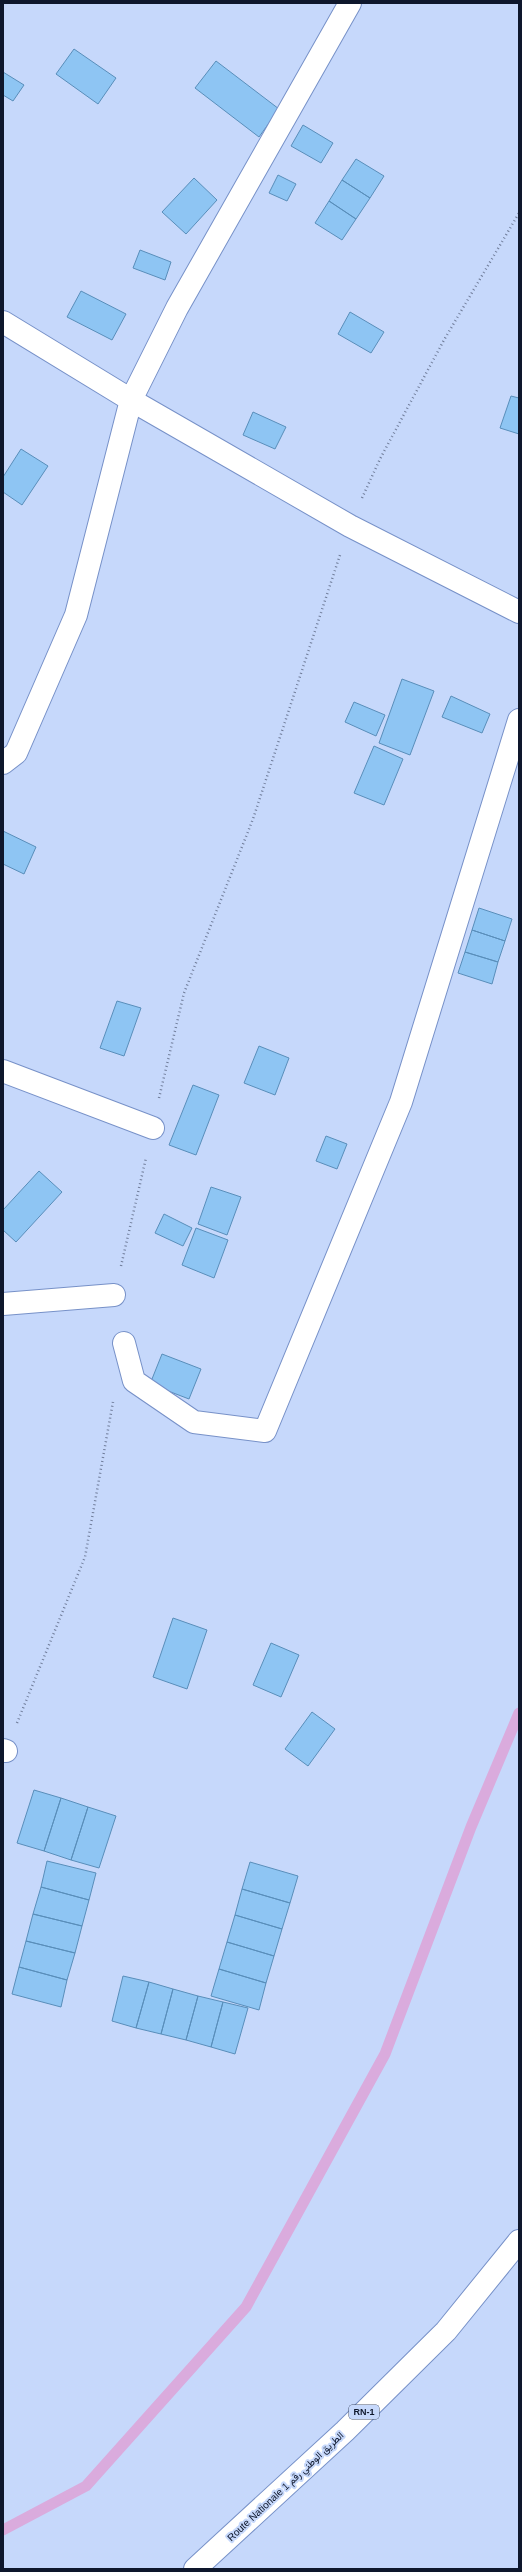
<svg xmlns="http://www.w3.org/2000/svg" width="522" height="2572" viewBox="0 0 522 2572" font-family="Arial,Vazirmatn,sans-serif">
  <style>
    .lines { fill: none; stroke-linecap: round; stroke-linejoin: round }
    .stream { stroke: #daabdd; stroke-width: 11 }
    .building { fill: #8ec5f3; stroke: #598eba }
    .minor-casing { stroke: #7791c8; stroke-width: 24 }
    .highway-casing { stroke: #7791c8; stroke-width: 24 }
    .path { stroke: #717e9b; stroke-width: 2.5; stroke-dasharray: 1 3; stroke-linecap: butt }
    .minor { stroke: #fff; stroke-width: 22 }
    .highway { stroke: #fff; stroke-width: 22 }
    .labels { text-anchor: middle; stroke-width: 4; stroke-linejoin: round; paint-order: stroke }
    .shield { fill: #c6d8fb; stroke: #45516a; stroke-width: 1 }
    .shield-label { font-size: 9px; font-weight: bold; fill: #0e172c }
    .street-label { font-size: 10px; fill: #0e172c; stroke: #c6d8fb }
  </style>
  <rect width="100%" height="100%" fill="#c6d8fb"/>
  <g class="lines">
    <!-- stream -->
    <path class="stream" d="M3 2530 86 2486 246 2307 385 2054 471 1827 519 1713"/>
  </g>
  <!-- building -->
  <path class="building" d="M74 49 116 78 98 104 56 74Z
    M216 61 279 109 259 137 195 88Z
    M3 72 24 85 13 101 3 95Z
    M303 125 333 143 321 163 291 146Z
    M356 159 384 176 370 198 342 180Z
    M278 175 296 184 287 201 269 193Z
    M194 178 217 200 186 234 162 212Z
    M342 180 370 198 356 219 329 201Z
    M329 201 356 219 342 240 315 223Z
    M140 250 171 262 165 280 133 268Z
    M81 291 126 314 112 340 67 317Z
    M350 312 384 332 371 353 338 334Z
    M511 396 519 398V434L500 428Z
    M253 412 286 427 275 449 243 435Z
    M21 449 48 466 22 505 3 492V477Z
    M402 679 434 691 410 755 379 743Z
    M451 696 490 714 482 733 442 717Z
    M354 702 385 715 376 736 345 722Z
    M374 746 403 759 384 805 354 793Z
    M3 831 36 847 24 874 3 864Z
    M479 908 512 919 505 941 472 930Z
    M472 930 505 941 498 962 465 952Z
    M465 952 498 962 492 984 458 973Z
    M117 1001 141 1008 124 1056 100 1048Z
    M259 1046 289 1058 275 1095 244 1083Z
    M193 1085 219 1095 196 1155 169 1145Z
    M326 1136 347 1144 337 1169 316 1161Z
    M39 1171 62 1192 16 1242 3 1230V1210Z
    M211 1187 241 1197 227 1235 198 1224Z
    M164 1214 192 1228 183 1246 155 1233Z
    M196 1228 228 1240 214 1278 182 1265Z
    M162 1354 201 1369 189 1399 150 1384Z
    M173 1618 207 1630 187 1689 153 1677Z
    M271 1643 299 1655 281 1697 253 1685Z
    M312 1712 335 1729 308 1766 285 1749Z
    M34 1790 61 1798 44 1851 17 1843Z
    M61 1798 88 1807 71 1860 44 1851Z
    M88 1807 116 1816 99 1868 71 1860Z
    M47 1861 96 1873 89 1900 41 1887Z
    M250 1862 298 1876 290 1903 242 1889Z
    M41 1887 89 1900 82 1926 33 1914Z
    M242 1889 290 1903 282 1929 235 1915Z
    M33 1914 82 1926 75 1953 26 1941Z
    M235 1915 282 1929 274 1956 227 1942Z
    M26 1941 75 1953 67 1980 19 1967Z
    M227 1942 274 1956 266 1983 219 1969Z
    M19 1967 67 1980 61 2007 12 1994Z
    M219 1969 266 1983 259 2010 211 1996Z
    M123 1976 149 1982 136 2028 112 2021Z
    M149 1982 173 1989 161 2034 136 2028Z
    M173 1989 198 1996 186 2040 161 2034Z
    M198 1996 223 2002 211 2047 186 2040Z
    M223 2002 248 2008 235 2054 211 2047Z"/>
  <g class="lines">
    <!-- minor casing -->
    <g class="minor-casing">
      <path id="minor" d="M3 322 131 400 350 526 519 612
        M3 763 16 753 76 615 131 400 177 308 350 3
        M3 1071 153 1128
        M3 1304 114 1295
        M124 1343 134 1381 194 1422 265 1431 401 1102 519 720
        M3 1750 6 1751"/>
    </g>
    <!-- highway casing -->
    <g class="highway-casing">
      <path id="highway" d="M195 2569 345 2431 446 2331 519 2241"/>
    </g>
    <!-- path -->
    <path class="path" d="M362 498 380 459 444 340 519 213
      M159 1098 184 993 253 819 340 555
      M121 1266 146 1158
      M17 1723 85 1557 113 1402"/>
    <!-- minor -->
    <use href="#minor" class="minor"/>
    <!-- highway -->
    <use href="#highway" class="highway"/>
  </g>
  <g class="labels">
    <!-- shield labels -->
    <rect class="shield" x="349" y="2405" width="30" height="14" rx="3"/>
    <g class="shield-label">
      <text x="364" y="2415">RN-1</text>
    </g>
    <!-- street labels -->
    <g class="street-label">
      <text transform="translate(285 2486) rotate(-43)" y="4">Route Nationale الطريق الوطني رقم 1</text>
    </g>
  </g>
  <!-- border -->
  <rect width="522" height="2572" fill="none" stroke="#0e172c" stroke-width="8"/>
</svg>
